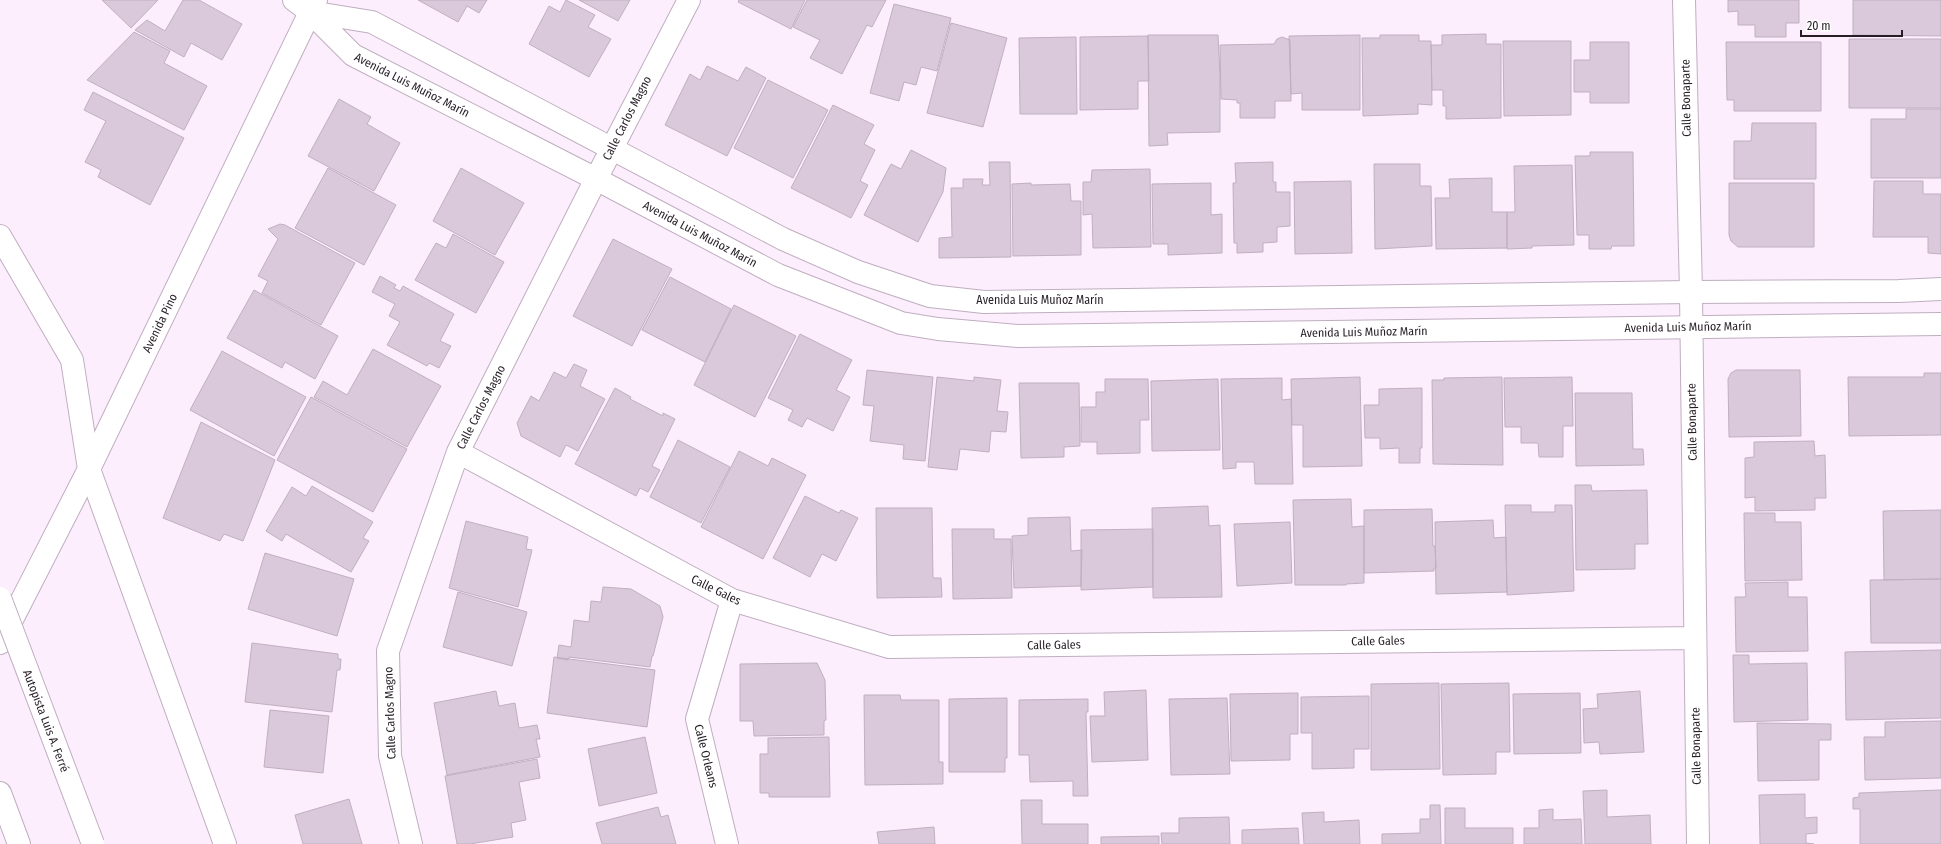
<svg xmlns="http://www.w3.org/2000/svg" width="1941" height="844" viewBox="0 0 1941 844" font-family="'Fira Sans Condensed',sans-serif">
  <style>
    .building { fill: #dac9db; stroke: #c0afc1 }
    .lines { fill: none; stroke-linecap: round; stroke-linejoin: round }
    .minor-casing { stroke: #bfaec0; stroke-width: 24 }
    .major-casing { stroke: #bfaec0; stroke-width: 24 }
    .highway-casing { stroke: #bfaec0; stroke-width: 24 }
    .minor { stroke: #fff; stroke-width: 22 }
    .major { stroke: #fff; stroke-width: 22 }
    .highway { stroke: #fff; stroke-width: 22 }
    .highway-bridge-casing { stroke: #bfaec0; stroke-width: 24; stroke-linecap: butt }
    .highway-bridge { stroke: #fff; stroke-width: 22 }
    .labels { text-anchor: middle; stroke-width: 4; stroke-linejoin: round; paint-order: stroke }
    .street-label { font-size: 12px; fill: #251e25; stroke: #fff }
  </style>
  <rect width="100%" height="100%" fill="#fdeefe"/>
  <!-- building -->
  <path class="building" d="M102 0H158L131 28Z
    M183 0H199L242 24 222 60 191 43 184 57 135 30 147 20 165 31Z
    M418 0H487L479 13 467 6 458 22Z
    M566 0 595 15 588 27 611 39 589 77 529 44 549 6 560 12Z
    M579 0H630L618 21Z
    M739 0H805L791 29 738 2Z
    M807 0H886L872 27 867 25 842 74 810 58 820 40 793 27Z
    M1728 0H1799V23H1786V37H1755V25H1738V11L1728 12Z
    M1853 0H1941V36L1853 35Z
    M894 4 951 18 937 71 921 67 916 85 904 82 899 101 870 93Z
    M951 23 1007 38 983 127 927 113Z
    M134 32 170 51 164 63 207 86 184 130 87 80Z
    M1486 34V44H1501V118L1446 119V106H1443V90H1432L1431 45H1442V35Z
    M1148 35H1218L1220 74V132L1167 133 1168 145 1149 146Z
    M1360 35V110H1302V93L1291 94 1289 36Z
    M1380 35H1419V41H1431L1432 105 1418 104V114L1363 116 1362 38H1380Z
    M1148 36 1149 81H1138V109L1080 110V37Z
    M1076 37 1077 114H1020L1019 38Z
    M1282 37 1290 40 1291 101H1275V118H1240V103H1237V100L1221 99 1220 45 1274 44 1277 39Z
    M1849 39H1941V108H1849Z
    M1503 41H1571V115L1504 116Z
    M1590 42H1629V103H1590V92H1574V60H1590Z
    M1726 42H1821V111H1734V100H1727Z
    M707 66 738 81 746 67 766 78 727 156 665 125 690 74 700 80Z
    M768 80 828 110 793 178 734 148Z
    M93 92 184 138 150 205 98 177 101 170 85 162 106 121 84 110Z
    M339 99 371 117 367 124 400 143 374 191 308 156Z
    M833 105 874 125 864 144 875 150 860 181 868 185 851 218 791 188Z
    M1906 109H1941V178H1871V119H1906Z
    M1752 123H1816V179H1734V141H1751Z
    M911 150 946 168 943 192 918 242 864 215 891 164 901 169Z
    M1590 152H1633L1634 246H1612L1611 249H1589V235H1577L1575 156H1590Z
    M989 162H1010L1011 257 939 258V238L952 237 951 188H963V179H983L982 185H990Z
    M1273 162V182H1276V192H1290V226L1277 227V242L1263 243V252L1237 253V243H1234L1233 183H1236L1235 163Z
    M1374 164H1420V186H1431L1432 246 1375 249Z
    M1572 165 1574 245 1532 246V248L1507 249V212H1515L1514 166Z
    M328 168 396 205 364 265 295 228Z
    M461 168 524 203 495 255 433 221Z
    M1150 169 1151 247 1093 248 1092 214 1083 215V182H1091L1092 170Z
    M1492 178V212H1507V248L1436 249 1435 198H1450L1449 179Z
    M1351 181 1352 253 1295 254 1294 182Z
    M1874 181H1923V194H1941V254L1928 253V237H1873Z
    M1031 183V185L1070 184 1071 201H1081V255L1013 256 1012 184Z
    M1211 183V215L1222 214V253L1168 255V244H1153L1152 184Z
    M1729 183H1814V247H1738L1731 241 1729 235Z
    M280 224 285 225 355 263 321 325 262 293 268 281 258 276 278 239 268 229Z
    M453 234 504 262 476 313 415 280 436 243 446 248Z
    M613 239 672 269 632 346 573 316Z
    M380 276 396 285 394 288 400 291 403 286 454 314 440 341 451 346 439 368 429 363 427 366 387 345 400 322 389 316 395 304 372 292Z
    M670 277 731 309 705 362 642 330Z
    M254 290 338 336 315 379 285 362 282 368 227 338Z
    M734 305 796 336 755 417 694 385Z
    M800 334 852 360 836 390 850 397 833 431 807 418 802 427 788 420 793 410 768 398Z
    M373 349 441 386 407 447 314 397 323 381 347 395Z
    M222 351 306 397 274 456 190 410Z
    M574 364 587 370 580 386 605 399 578 451 566 445 560 457 521 436 517 423 531 396 539 401 554 372 566 378Z
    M867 370 933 377 925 461 903 459 904 445 870 441 874 406 863 405Z
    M1736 370H1800L1801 436 1729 437 1728 379 1731 373Z
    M1924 373H1941V435L1849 436 1848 377H1924Z
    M937 377 974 381V377L1001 380 997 411 1008 412 1006 432 991 431 989 452 960 449 957 470 928 467Z
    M1360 377 1362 466 1303 467V425H1292L1291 379Z
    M1502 377 1503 465 1433 464 1432 380H1444V378Z
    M1572 377 1573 426H1563V457H1539L1538 443H1521V427H1505L1504 378Z
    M1282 378V400L1291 399 1293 484H1255L1254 462H1236V468L1223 469 1221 379Z
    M1105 379H1148L1149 420H1140V453L1097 454V442H1081V407H1096V392H1105Z
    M1218 379 1220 450 1152 451 1151 381Z
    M1019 383H1079L1080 446 1064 447V457L1021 458Z
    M615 388 631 397 630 399 663 416V413L675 419 652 466 660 470 648 492 640 488 636 496 575 464Z
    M1422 388V448H1420V463H1399V448L1380 449V438H1365L1364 405H1379V389Z
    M1575 393H1632L1633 449H1643L1644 465 1576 466Z
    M311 397 407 449 373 512 277 460Z
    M201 422 275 460 243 541 224 534 220 541 163 518Z
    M678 440 730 467 701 523 650 497Z
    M1814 441 1815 456 1825 455 1826 498H1815V510L1755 511V497L1745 498V458L1754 457V442Z
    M739 451 768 466 772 458 806 475 763 559 701 527Z
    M1575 485H1591L1592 491 1647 490 1648 544H1635V569L1576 570Z
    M312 486 373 522 363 538 369 541 351 572 286 534 282 541 266 531 292 487 306 496Z
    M805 496 839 513 841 510 858 518 836 561 822 554 810 577 773 558Z
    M1351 499 1352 527 1364 526V583L1346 584V585H1295L1293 500Z
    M1505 505H1531V512H1555V505H1572L1574 591 1507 595Z
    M1208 506 1209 526 1220 525 1222 597 1153 598 1152 508Z
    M876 508H932L933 578H941L942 597 877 598Z
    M1432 509 1433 546H1435L1436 568H1434V571L1364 573V510Z
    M1941 510V579L1884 580 1883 511Z
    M1744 513H1775V522H1801L1802 580 1745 581Z
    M1070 517 1071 551 1082 550 1081 586 1014 588 1012 536 1028 535V518Z
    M1493 520 1494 538 1506 537 1507 592 1436 594 1435 522Z
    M466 521 528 537 526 549 532 550 518 607 449 588Z
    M1290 522 1292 583 1237 586 1234 524Z
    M952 529H994V539H1011L1012 598 953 599Z
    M1153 529V587L1081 590V530Z
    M265 553 354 579 337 636 248 609Z
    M1941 579V643H1871L1870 580Z
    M1788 582V597H1807L1808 651 1736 652 1735 597H1746L1745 583Z
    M603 587 631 589 660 606 663 617 653 656H652L650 667 569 657 568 660 557 658 559 645 571 647 574 620 589 622 591 601 601 602Z
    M458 592 527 612 512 666 443 647Z
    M252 643 338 654V659H341L340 670H337L332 712 245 702Z
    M1941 650V718L1846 720 1845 652Z
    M1733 655H1749V664L1807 663 1808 720 1734 722Z
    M554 657 655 670 647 727 547 713Z
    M817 663 825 680 826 720 824 721V735L754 736 753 721H740V664Z
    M1439 683 1440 769 1371 770V684Z
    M1509 683 1510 752H1496V774L1443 775 1441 684Z
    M1146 690 1148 760 1092 762 1090 716H1105L1104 692Z
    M496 691 499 706 515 703 519 728 537 725 540 739H536L540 757 447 775 434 703Z
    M1640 691 1644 752 1600 754 1599 742 1584 743 1583 709 1598 708 1597 694Z
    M1298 693V734H1290V760L1231 761 1230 694Z
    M1580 693 1581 753 1514 754 1513 694Z
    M864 695H900L901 700H939V762H943V784L865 785Z
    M1369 696V749H1354V768L1312 769V733H1301V697Z
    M1007 698V758H1005V772H949V699Z
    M1227 698 1230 774 1171 775 1169 699Z
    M1088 699V712H1086L1088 796H1073V781L1030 782 1029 755H1019V700Z
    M270 710 329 716 323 773 264 767Z
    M1941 721V778L1865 780 1864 737H1885V722Z
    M1757 723 1831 724V740H1819V780L1758 781Z
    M645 737 657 793 599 806 588 749Z
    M829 737 830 797H769V793H760V754H768V738Z
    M537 759 540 778 519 782 526 820 511 823 513 837 470 844H457L445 776Z
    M1607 790V817L1650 815 1651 844H1585L1583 791Z
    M1941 790V844H1860V809H1853V798L1859 797V793Z
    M1805 794V818L1817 817V833L1806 834V843L1814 844H1760L1759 795Z
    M349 799 362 844H303L295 815Z
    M1021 800H1042V824H1088V844H1022Z
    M1430 805H1440L1441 844H1382V834L1420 833V819H1430Z
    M658 807 661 817 668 815 676 844H602L596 823Z
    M1445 808H1465V828H1513V844H1445Z
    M1553 809V820L1581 819 1582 844H1524V828H1539V810Z
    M1324 812V822L1359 820 1360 844H1304L1302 813Z
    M1229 817 1230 844H1162L1161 833H1179V818Z
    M934 827 935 844H879L877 832Z
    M1298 828 1299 844H1242V830Z
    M1159 836V844H1101V837Z"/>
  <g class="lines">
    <!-- minor casing -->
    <g class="minor-casing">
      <path id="minor" d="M294 0 310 12
        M1684 0 1691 292 1698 844
        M458 452 732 600 889 647 1695 638
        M411 844 390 756 388 651 458 452 596 179 689 0
        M727 844 697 719 732 600"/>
    </g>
    <!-- major casing -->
    <g class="major-casing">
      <path id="major" d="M310 12 353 55 596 179 778 275 901 323 938 329 1018 336 1941 324
        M310 12 372 22 783 239 858 272 930 296 984 302 1691 292 1899 291 1941 289
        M0 643 89 469 316 0"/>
    </g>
    <!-- highway casing -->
    <g class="highway-casing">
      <path id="highway" d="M0 236 72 360 89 469 225 844
        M0 793 19 844"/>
    </g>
    <!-- minor -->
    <use href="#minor" class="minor"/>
    <!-- major -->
    <use href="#major" class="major"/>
    <!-- highway -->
    <use href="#highway" class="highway"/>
    <!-- highway-bridge casing -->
    <g class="highway-bridge-casing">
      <path id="highway-bridge" d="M0 598 93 844"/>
    </g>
    <!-- highway-bridge -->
    <use href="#highway-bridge" class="highway-bridge"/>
  </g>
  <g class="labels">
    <!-- street labels -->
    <g class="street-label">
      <text transform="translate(412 85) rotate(27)" y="4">Avenida Luis Muñoz Marín</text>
      <text transform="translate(1686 98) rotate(-91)" y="4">Calle Bonaparte</text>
      <text transform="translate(627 118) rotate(-63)" y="4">Calle Carlos Magno</text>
      <text transform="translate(700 234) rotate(28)" y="4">Avenida Luis Muñoz Marín</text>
      <text x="1040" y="304">Avenida Luis Muñoz Marín</text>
      <text transform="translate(160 323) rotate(-64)" y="4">Avenida Pino</text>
      <text transform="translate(1688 327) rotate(-1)" y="4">Avenida Luis Muñoz Marín</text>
      <text transform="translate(1364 332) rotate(-1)" y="4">Avenida Luis Muñoz Marín</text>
      <text transform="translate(481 407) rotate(-63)" y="4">Calle Carlos Magno</text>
      <text transform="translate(1692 422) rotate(-91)" y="4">Calle Bonaparte</text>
      <text transform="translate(716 590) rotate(26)" y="4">Calle Gales</text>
      <text transform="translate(1378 641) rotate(-1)" y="4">Calle Gales</text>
      <text transform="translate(1054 645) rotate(-1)" y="4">Calle Gales</text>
      <text transform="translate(390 713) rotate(-92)" y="4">Calle Carlos Magno</text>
      <text transform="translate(46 721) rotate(69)" y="4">Autopista Luis A. Ferré</text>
      <text transform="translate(1696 746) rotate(-91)" y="4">Calle Bonaparte</text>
      <text transform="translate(706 756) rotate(76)" y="4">Calle Orleans</text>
    </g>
  </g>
  <!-- scale -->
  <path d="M1801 30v6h101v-6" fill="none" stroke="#251e25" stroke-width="2"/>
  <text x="1807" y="30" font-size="12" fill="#251e25" stroke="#ffffff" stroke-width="3" paint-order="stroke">20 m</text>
</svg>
